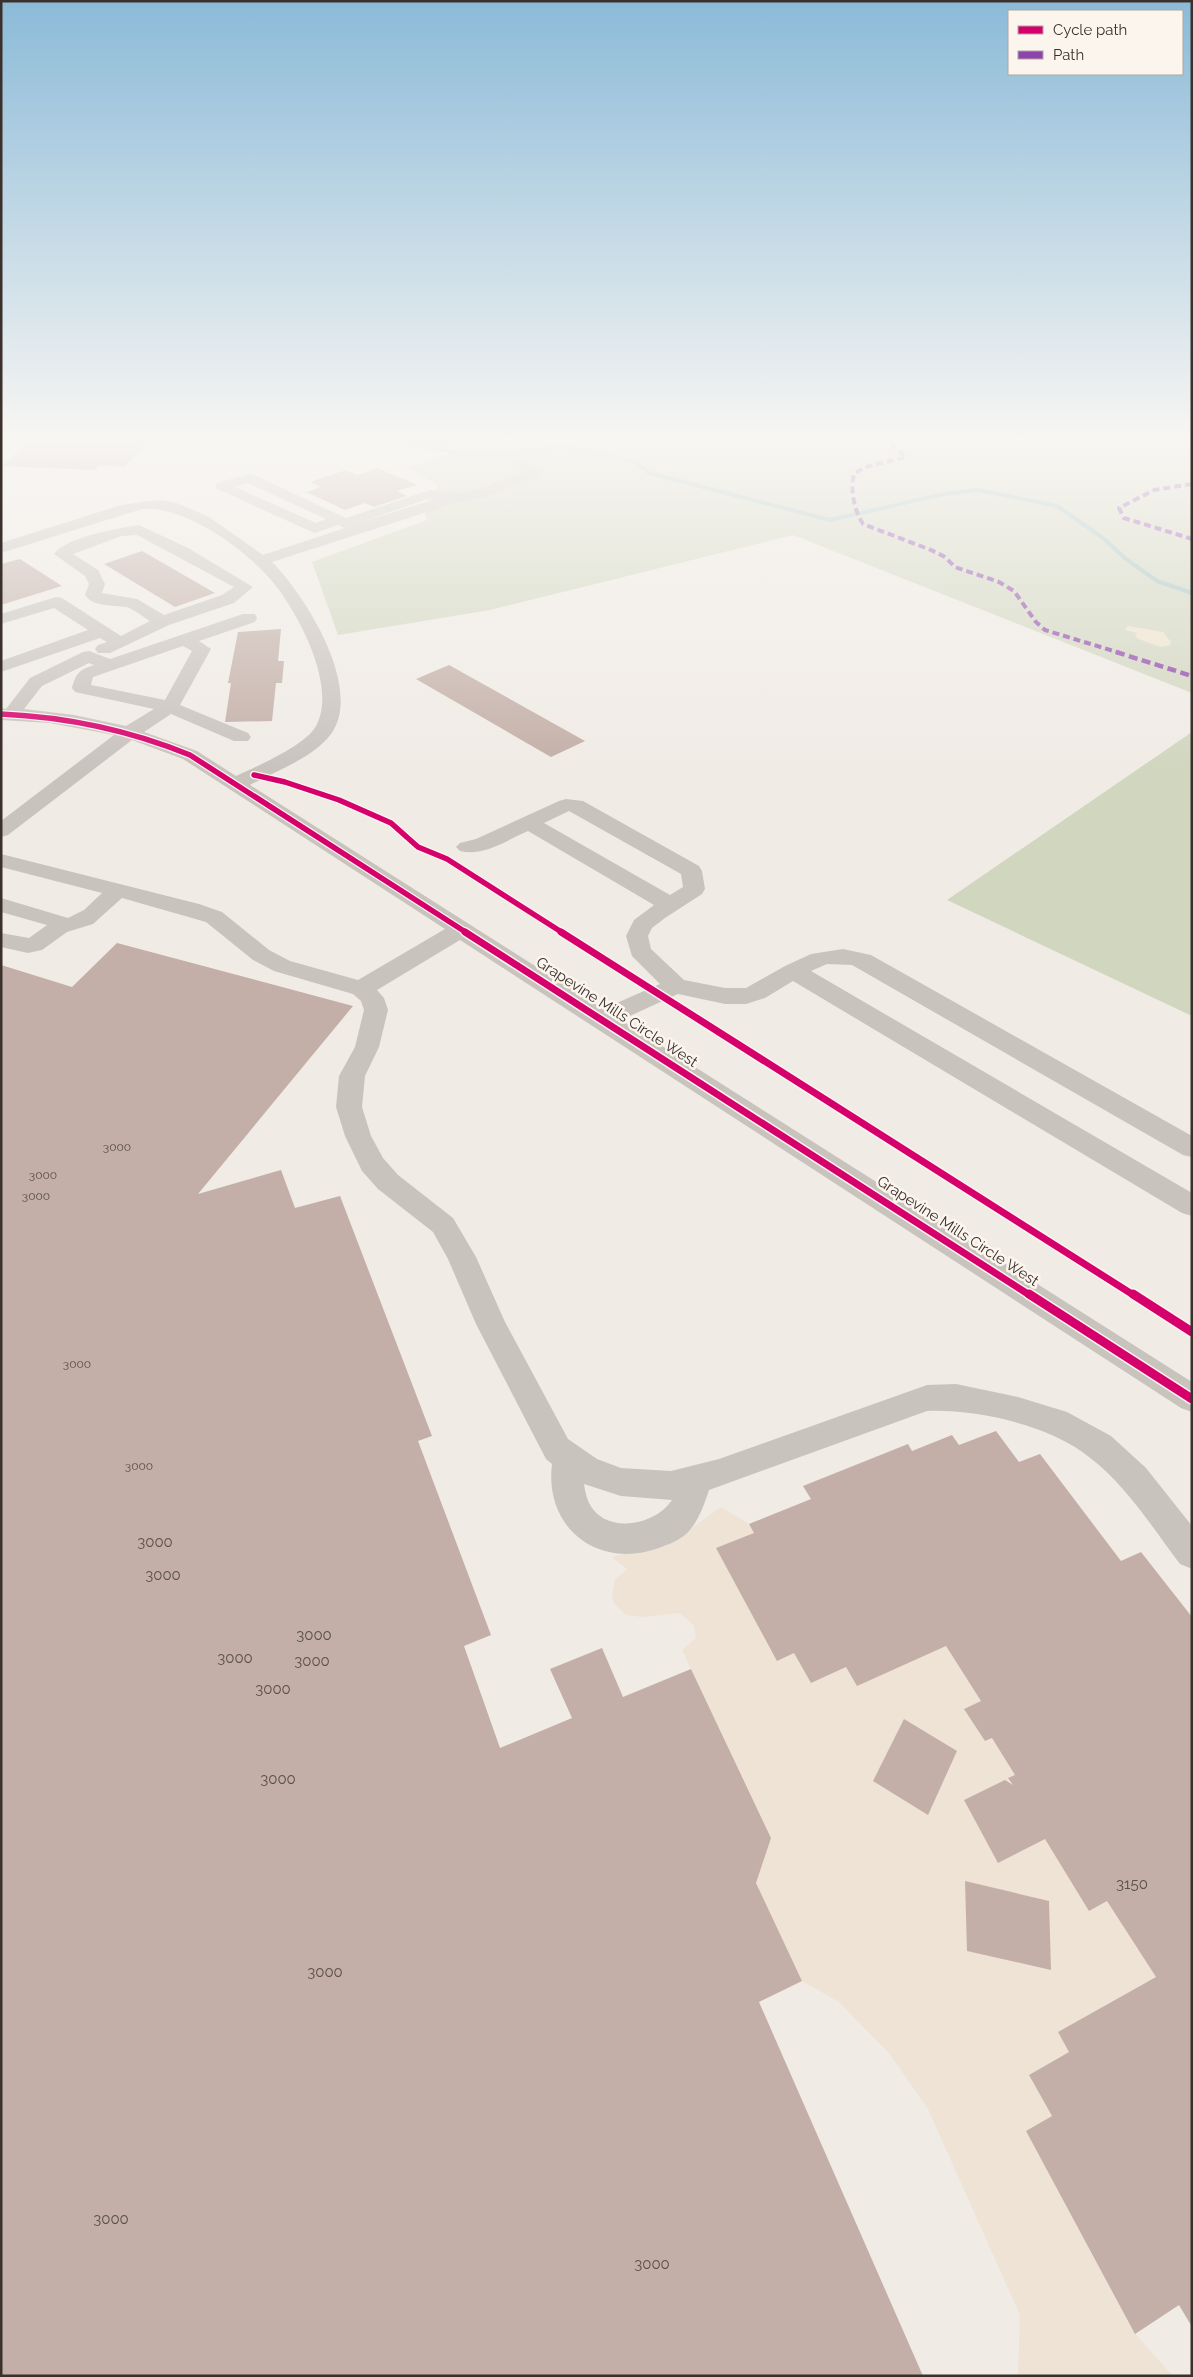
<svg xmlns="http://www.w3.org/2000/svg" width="1193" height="2377" viewBox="0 0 1193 2377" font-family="Raleway,sans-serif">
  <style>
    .green { fill: #d1d6bf }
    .sand { fill: #efe3cc }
    .plaza { fill: #eee3d5 }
    .water { fill: #a1c2c1 }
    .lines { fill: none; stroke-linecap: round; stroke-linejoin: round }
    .stream { stroke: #a1c2c1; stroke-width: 4 }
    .building { fill: #c3afa7 }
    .minor { fill: #c9c3be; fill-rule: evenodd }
    .quiet-far1 { stroke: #8e44ad; stroke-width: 4; stroke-dasharray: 7 4; stroke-linecap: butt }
    .quiet { stroke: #8e44ad; stroke-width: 4.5; stroke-dasharray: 9 4.5; stroke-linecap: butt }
    .cycleway-far2-casing { stroke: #fbf5ee; stroke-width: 8 }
    .cycleway-far1-casing { stroke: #fbf5ee; stroke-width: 10 }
    .cycleway-casing { stroke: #fbf5ee; stroke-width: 12 }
    .cycleway-far2 { stroke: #d6006c; stroke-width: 5.5 }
    .cycleway-far1 { stroke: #d6006c; stroke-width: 7 }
    .cycleway { stroke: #d6006c; stroke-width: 9 }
    .labels { text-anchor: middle; stroke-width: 5; stroke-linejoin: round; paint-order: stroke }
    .number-label { font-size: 12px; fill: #5d504a }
    .street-label { font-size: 15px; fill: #3b302b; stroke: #fbf5ee }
    .near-number-label { font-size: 15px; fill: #5d504a }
  </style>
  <rect width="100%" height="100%" fill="#f0ebe5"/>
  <!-- green -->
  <path class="green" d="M493 437H1192V693L793 535 490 610 338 635 312 562 427 520 423 507 439 486 409 468Z
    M1192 732V1016L947 900Z"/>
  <!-- sand -->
  <path class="sand" d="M1128 626 1163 632 1171 642 1170 645 1161 647 1138 639 1135 636 1137 633 1125 630Z"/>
  <!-- plaza -->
  <path class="plaza" d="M721 1507 749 1524 754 1533 777 1661 794 1653 811 1683 846 1667 857 1685 946 1646 981 1701 965 1709 985 1741 1002 1734 1156 1977 1058 2032 1069 2052 1029 2075 1052 2116 1026 2131 1135 2334 1173 2376H1018L1020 2315 928 2109 889 2053 839 2002 802 1981 756 1883 771 1837 682 1650 696 1638 694 1626 680 1613 643 1617 626 1615 614 1603 612 1595 615 1580 627 1569 612 1557 674 1541Z"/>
  <!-- water -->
  <path class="water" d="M372 437H465C438 461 402 445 372 437Z"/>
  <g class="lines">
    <!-- stream -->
    <path class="stream" d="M429 437 438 449 483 457 562 446 636 462 649 473 830 520 944 494 978 490 1057 506 1103 538 1126 559 1157 581 1192 593"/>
  </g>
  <!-- building -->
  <path class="building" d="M34 437H153L124 467 99 465 94 470 1 466Z
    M378 468 417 485 397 491 407 496 374 507 365 503 345 510 306 492 321 487 310 482 346 470 357 475Z
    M142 551 215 593 175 607 104 564Z
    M20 559 62 586 1 605V564Z
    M281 629 278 661H284L282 683H276L272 721 225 722 231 683H228L238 632Z
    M449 665 585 741 551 757 416 679Z
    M117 943 353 1006 198 1194 281 1170 295 1208 340 1196 432 1436 418 1441 491 1635 464 1646 500 1748 572 1718 550 1669 602 1648 623 1697 691 1669 771 1838 756 1883 802 1981 759 2002 923 2376H1V965L72 987Z
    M996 1431 1019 1462 1040 1454 1121 1561 1141 1552 1192 1617V2327L1179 2305 1135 2334 1026 2131 1052 2116 1029 2075 1069 2052 1058 2032 1156 1977 1107 1901 1089 1911 1045 1839 998 1863 964 1800 1005 1780 1013 1785 1008 1778 1015 1775 992 1738 985 1741 964 1709 981 1701 946 1646 857 1686 846 1667 811 1683 794 1653 777 1661 716 1548 754 1533 749 1524 811 1499 803 1486 908 1444 912 1451 952 1435 959 1445Z
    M904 1719 957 1751 928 1815 873 1781Z
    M965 1881 1049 1901 1051 1970 967 1951Z"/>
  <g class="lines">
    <!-- minor -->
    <path class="minor" d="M507 451 544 471 542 474 485 497 455 503 272 562C305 595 364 688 331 734 313 758 276 771 250 785L603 1009 660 984 632 956 626 936 634 920 654 905 528 831C507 840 483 857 460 851L456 847 460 843 476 839 559 801 566 799 583 801 699 866 702 871 705 889 702 894 665 918 652 928 648 936 651 949 684 980 725 988H746L785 966 811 954 843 949 871 955 1192 1136V1157L1183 1155 852 965 827 964 811 971 1192 1193V1216L1182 1213 793 981 765 998 746 1004H725L678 994 621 1020 1192 1382V1412L1181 1408 460 940 377 990 384 998 388 1010 379 1047 365 1076 362 1107 371 1136 383 1158 398 1175 453 1218 476 1257 505 1322 568 1439 597 1459 621 1468 671 1471 719 1459 927 1385 956 1384 1018 1397 1067 1412 1111 1436 1146 1468 1192 1526V1569L1180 1564C1152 1527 1126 1485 1089 1457 1050 1425 976 1409 927 1411L709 1490C704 1505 698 1523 686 1534 678 1541 669 1544 659 1548 598 1570 544 1528 552 1464L546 1459 476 1324 448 1259 433 1232 378 1189 362 1171 345 1136 336 1107 339 1076 355 1047 364 1010 361 1001 353 994 274 971 253 960 206 922 122 898 93 924 67 932 42 950 28 953 1 947V933L29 938 47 925 1 912V898L68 918 84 910 102 893 1 867V854L199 904 222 912 269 950 290 961 358 980 445 929 183 759 132 740 8 835 1 837V821L114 735 50 723 1 720V708L6 709 30 678 83 652 89 651 110 659 243 614H255L257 618 255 622 199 641 211 649 180 705 248 733 251 737 248 741H234L171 714 144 732 197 751 236 776C257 766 305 746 316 726 338 686 297 610 271 580 245 549 184 505 142 509L1 553V543L121 505 158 500 177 503 209 517 263 555 345 528 338 525 315 533 310 531 217 489 215 486 217 483 249 474 254 475 346 518 430 490C439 490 452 494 457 494 481 491 504 479 526 471L502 458 500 455ZM248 483 326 519 316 523 235 487ZM431 498H439L358 523ZM183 646 192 651 165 700 91 685 93 677ZM89 663 94 665C79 670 76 673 72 688L75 692 154 709 126 726 74 715 24 709 42 686ZM569 811 681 874 683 887 670 895 544 823ZM584 1484 621 1496 672 1500C655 1526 605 1535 589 1503 586 1497 585 1490 584 1484Z
      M139 525 188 548 253 587 234 603 169 625 110 653H98L95 649 98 645 107 642 100 638 1 672V661L88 630 54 608 1 624V614L56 597 62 598 121 636 150 621C143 617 134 609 126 607 113 605 93 607 85 595L89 584 85 576 54 554C66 537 119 528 139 525ZM137 535 234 587 222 595 164 615 137 599 102 593 105 584 98 570 73 554 122 536Z"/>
    <!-- quiet-far1 -->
    <path class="quiet-far1" d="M882 437 906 457 865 467 854 474C850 490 854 510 863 524L931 550 945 557 955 567 999 582 1014 591 1036 622 1045 630 1120 653
      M1192 484 1154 490 1119 508 1124 518 1192 539"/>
    <!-- quiet -->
    <path class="quiet" d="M1116 652 1192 676"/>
    <!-- cycleway-far2 casing -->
    <g class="cycleway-far2-casing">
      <path id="cycleway-far2" d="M1 714C67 717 129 730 190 755L467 933
        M254 775 285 782 339 800 391 823 418 847 447 859 563 933"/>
    </g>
    <!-- cycleway-far1 casing -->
    <g class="cycleway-far1-casing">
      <path id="cycleway-far1" d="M465 932 1031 1296
        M561 932 1135 1296"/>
    </g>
    <!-- cycleway casing -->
    <g class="cycleway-casing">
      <path id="cycleway" d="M1029 1294 1192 1399
        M1133 1294 1192 1332"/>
    </g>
    <!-- cycleway-far2 -->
    <use href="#cycleway-far2" class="cycleway-far2"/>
    <!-- cycleway-far1 -->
    <use href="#cycleway-far1" class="cycleway-far1"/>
    <!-- cycleway -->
    <use href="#cycleway" class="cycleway"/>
  </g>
  <!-- sky -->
  <linearGradient id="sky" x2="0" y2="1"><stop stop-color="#8bbad8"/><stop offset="0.57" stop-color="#f8f6f3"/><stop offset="1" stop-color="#f8f6f3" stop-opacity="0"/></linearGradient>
  <rect width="1193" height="770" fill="url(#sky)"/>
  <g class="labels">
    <!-- number labels -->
    <g class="number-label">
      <text x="117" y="1151">3000</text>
      <text x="43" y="1179">3000</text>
      <text x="36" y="1200">3000</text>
      <text x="77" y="1368">3000</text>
      <text x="139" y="1470">3000</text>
    </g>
    <!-- street labels -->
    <g class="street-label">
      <text transform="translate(617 1012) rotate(33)" y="5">Grapevine Mills Circle West</text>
      <text transform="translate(958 1231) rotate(33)" y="5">Grapevine Mills Circle West</text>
    </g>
    <!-- near-number labels -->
    <g class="near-number-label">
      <text x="155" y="1547">3000</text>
      <text x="163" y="1580">3000</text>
      <text x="314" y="1640">3000</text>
      <text x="235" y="1663">3000</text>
      <text x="312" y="1666">3000</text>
      <text x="273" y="1694">3000</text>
      <text x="278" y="1784">3000</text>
      <text x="1132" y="1889">3150</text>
      <text x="325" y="1977">3000</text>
      <text x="111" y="2224">3000</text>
      <text x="652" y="2269">3000</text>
    </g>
  </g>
  <!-- border -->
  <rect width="1193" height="2377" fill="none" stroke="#3b302b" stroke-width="5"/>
  <!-- legend -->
  <rect x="1008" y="10" width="175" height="65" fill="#fbf5ee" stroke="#aea6a0"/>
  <rect x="1018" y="26" width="25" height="8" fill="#d6006c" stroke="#aea6a0"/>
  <text x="1053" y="35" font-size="15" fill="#3b302b">Cycle path</text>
  <rect x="1018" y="51" width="25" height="8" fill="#8e44ad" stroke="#aea6a0"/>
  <text x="1053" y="60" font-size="15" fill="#3b302b">Path</text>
</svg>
